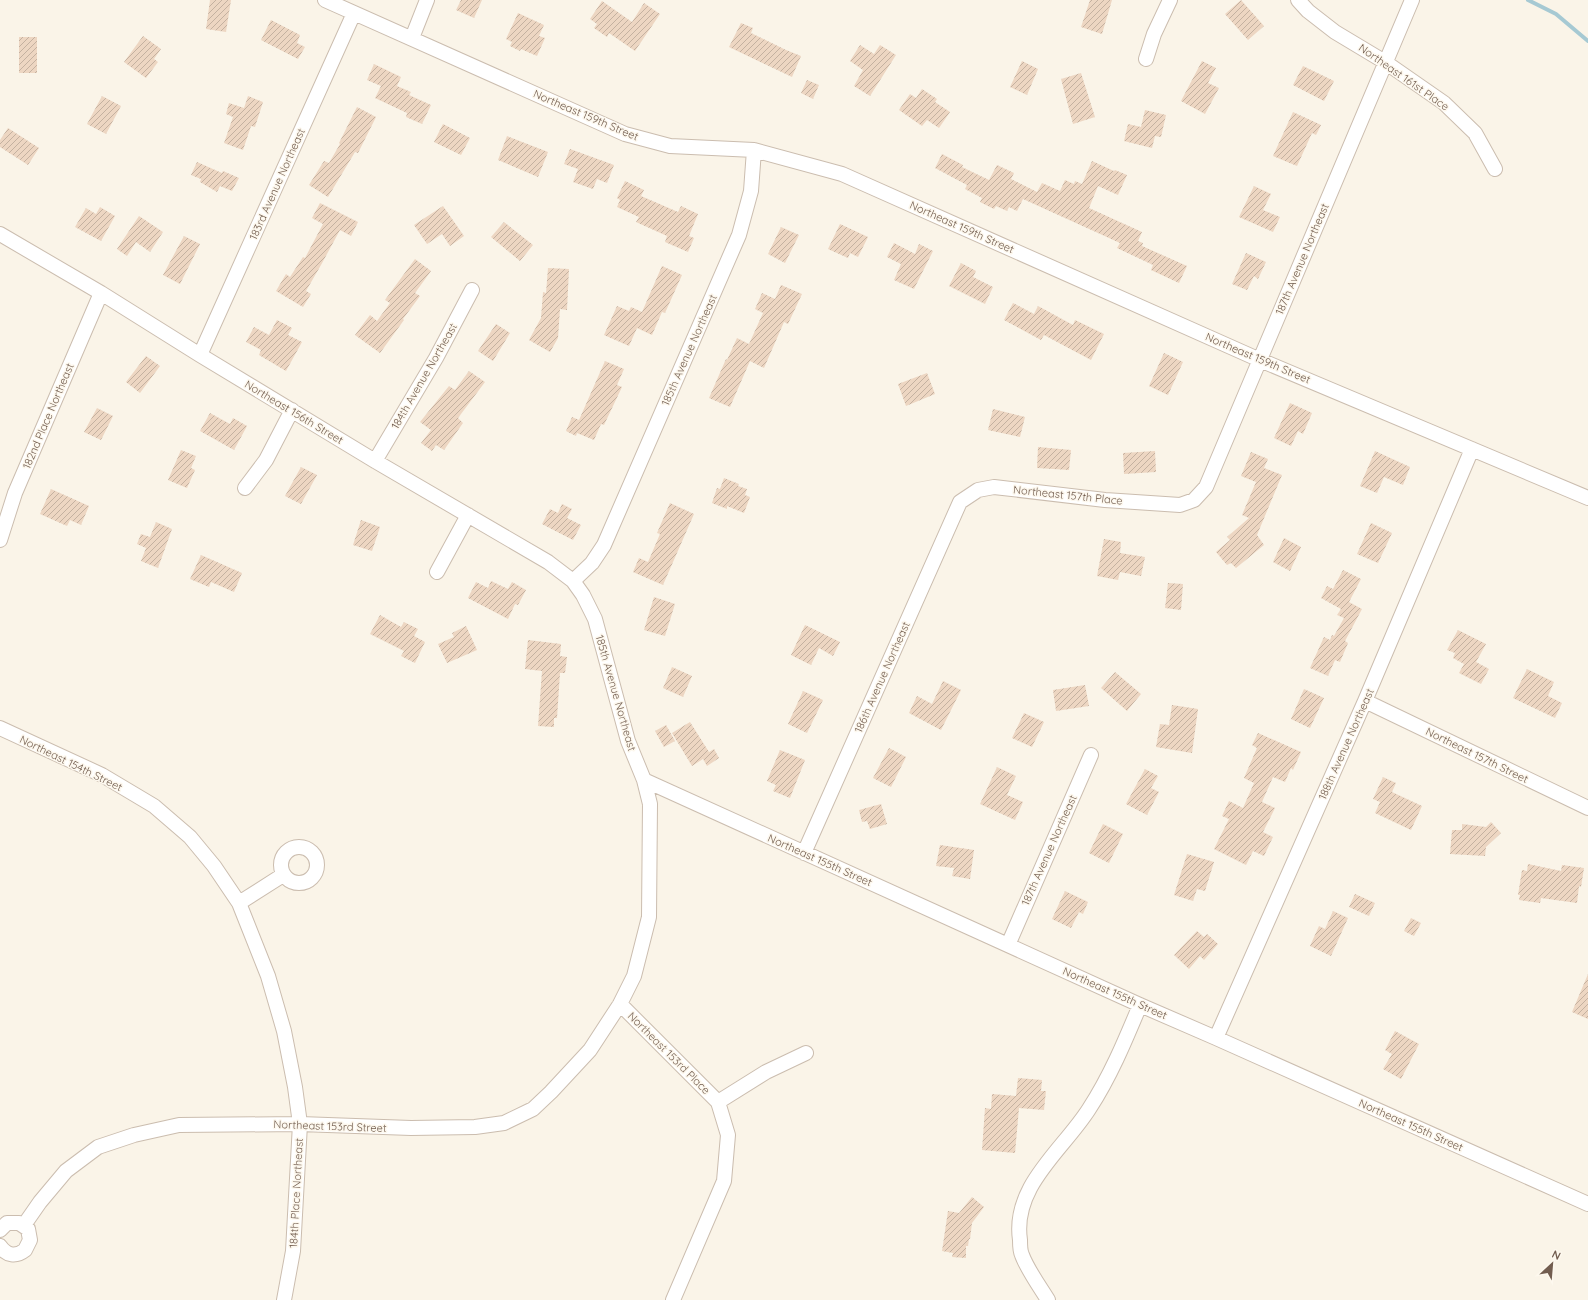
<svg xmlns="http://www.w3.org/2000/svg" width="1588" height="1300" viewBox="0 0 1588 1300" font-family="Quicksand,sans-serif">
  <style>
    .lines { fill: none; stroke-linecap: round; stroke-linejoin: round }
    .stream { stroke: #a6c9d3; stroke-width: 4 }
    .building { fill: url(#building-hatch) }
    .street-casing { stroke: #cbbdaf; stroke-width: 16 }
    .street { stroke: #fff; stroke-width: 14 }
    .labels { text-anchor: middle; stroke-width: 3; stroke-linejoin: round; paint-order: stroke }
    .street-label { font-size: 11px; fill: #725d4f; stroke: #fdf8ee }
  </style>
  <defs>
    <pattern id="building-hatch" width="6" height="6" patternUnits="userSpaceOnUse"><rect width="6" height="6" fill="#edd6c2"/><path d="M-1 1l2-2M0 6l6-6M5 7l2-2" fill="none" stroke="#c4b1a0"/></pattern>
  </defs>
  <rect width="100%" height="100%" fill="#faf4e8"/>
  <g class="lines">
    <!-- stream -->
    <path class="stream" d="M1528 0 1556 14 1588 41"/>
  </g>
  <!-- building -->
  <path class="building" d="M210 0H231L226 32 206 29Z
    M461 0H482L474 18 456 10Z
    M1090 0H1112L1102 34 1081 27Z
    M1241 0 1264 26 1248 40 1225 14Z
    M602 1 632 22 644 3 660 14 635 51 609 33 607 37 594 28 597 24 590 19Z
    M518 13 544 25 539 36 545 38 537 56 521 49 520 51 510 46 512 42 506 39Z
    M271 20 300 35 297 43 305 47 298 59 261 40Z
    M741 23 753 28 751 33 786 50 801 56 792 77 729 47Z
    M143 36 161 49 154 59 158 62 146 78 124 62Z
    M19 37H37V73H19Z
    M860 45 874 54 880 45 896 55 870 96 854 86 863 70 850 61Z
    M1022 61 1038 69 1027 95 1010 87Z
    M1202 61 1216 68 1208 83 1219 88 1205 114 1181 101Z
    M374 64 401 77 397 86 411 92 409 95 431 105 422 124 406 117 407 113 375 98 381 86 367 80Z
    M1303 66 1334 81 1324 101 1293 85Z
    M1081 73 1095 117 1073 124 1061 79Z
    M807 80 819 85 813 99 801 93Z
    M922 89 937 99 935 102 950 112 939 128 927 120 922 126 899 110 910 94 916 98Z
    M102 96 121 106 106 134 87 124Z
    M248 96 263 102 255 127 251 126 243 150 224 143 233 117 226 114 229 103 244 108Z
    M357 107 376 117 358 153 355 152 328 197 309 185 324 161 329 163 340 144 339 143Z
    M1145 110 1166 115 1161 137 1155 136 1152 148 1124 141 1128 124 1141 127Z
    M1293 112 1321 125 1316 135 1312 133 1297 166 1273 156Z
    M443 124 470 138 461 155 434 142Z
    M8 128 39 148 28 165 0 147V140Z
    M507 136 548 152 538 177 498 160Z
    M570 149 614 165 607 183 597 179 593 189 573 182 578 169 564 164Z
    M942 154 963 165 962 167 989 180 997 165 1014 173 1011 179 1037 192 1042 183 1060 191 1065 180 1074 184 1075 181 1082 184 1092 161 1114 171 1115 170 1127 175 1118 195 1098 186 1089 208 1142 232 1138 241 1143 243 1142 246 1187 266 1179 283 1151 270 1153 265 1117 248 1120 243 1023 199 1017 211 1009 207 1007 211 996 206 994 209 980 202 982 198 965 189 967 185 935 168Z
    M197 162 222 173 223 171 239 178 232 191 220 186 217 192 200 182 201 179 191 175Z
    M625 181 644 190 641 196 678 212 681 206 698 214 689 236 694 238 688 252 665 242 667 236 636 222 639 217 617 207 620 200 617 198Z
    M1254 186 1271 194 1263 210 1280 217 1273 232 1239 217Z
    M320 203 358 222 351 236 340 230 321 265 306 291 311 294 303 307 276 291 286 274 290 277 303 257 305 258 323 224 312 218Z
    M443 206 464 236 450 246 442 234 427 244 414 225Z
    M100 207 115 216 101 241 75 227 86 208 96 214Z
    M139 216 163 232 150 252 136 242 127 256 117 249Z
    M504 222 533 245 520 261 491 237Z
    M840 224 868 237 858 257 850 253 848 258 828 249Z
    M781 227 799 235 785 263 768 254Z
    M184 236 200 244 180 284 163 275Z
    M894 243 915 254 919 244 933 251 914 289 894 280 901 264 887 257Z
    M1246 253 1266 262 1258 279 1254 276 1247 290 1232 284Z
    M415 259 431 271 415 293 420 296 403 319 404 320 380 353 355 335 370 315 377 321 390 303 385 300Z
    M961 263 976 271 973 277 993 287 985 304 949 286Z
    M662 266 682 275 665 313 662 312 652 335 637 328 629 346 604 335 617 306 629 311 631 307 642 312Z
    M548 268 569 269 567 310 560 309 558 338 550 352 529 340 541 318 543 292 546 293Z
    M781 285 802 294 788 324 784 322 764 368 750 361 730 407 709 398 726 359 727 360 737 338 749 344 763 313 755 309 762 293 775 299Z
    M1013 303 1034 314 1038 306 1073 325 1075 320 1104 334 1091 360 1044 335 1041 340 1004 320Z
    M277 320 292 328 288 335 302 342 286 371 259 355 261 350 246 342 254 327 269 335Z
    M496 324 510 333 493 361 478 351Z
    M1164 353 1183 362 1168 395 1149 386Z
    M146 356 160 366 140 393 126 382Z
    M605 361 624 369 617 385 622 387 604 425 601 424 594 440 577 433 576 436 566 431 572 417 579 420Z
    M469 371 485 382 458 418 463 423 444 450 436 445 432 451 421 443 431 430 420 422 449 386 455 390Z
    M927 373 935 394 906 406 898 384Z
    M1290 403 1312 413 1303 434 1298 431 1291 446 1274 438Z
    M97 408 113 416 101 440 84 432Z
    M993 409 1025 417 1020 437 988 430Z
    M210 413 230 424 233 418 247 426 234 450 200 431Z
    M1038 447 1071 450 1069 470 1037 468Z
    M181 450 196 456 191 468 195 470 187 488 168 480Z
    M1155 451 1156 472 1124 474 1123 453Z
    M1375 451 1410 467 1403 485 1384 477 1377 493 1360 486Z
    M1251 452 1268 459 1264 468 1282 475 1257 535 1264 545 1236 568 1231 563 1227 565 1216 552 1230 540 1227 537 1249 518 1242 515 1256 482 1241 476Z
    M301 467 317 475 301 504 285 496Z
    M724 478 739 484 738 486 747 489 745 495 750 497 744 513 727 506V509L712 503 717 488 720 489Z
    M51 489 89 506 81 525 70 520 67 526 40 514Z
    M670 503 694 514 663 585 633 572 639 558 648 562 660 534 657 533Z
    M562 504 572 509 567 518 581 525 573 540 542 524 550 509 558 513Z
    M361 520 380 527 372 551 353 545Z
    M156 522 172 529 158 568 141 561 146 548 137 544 141 534 150 537Z
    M1371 523 1392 533 1378 563 1357 554Z
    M1284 538 1301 547 1290 571 1273 562Z
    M1104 539 1121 542 1120 553 1145 557 1141 576 1120 572 1118 580 1097 576Z
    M201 555 242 573 234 592 211 582 209 587 190 579Z
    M1343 570 1361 579 1349 602 1362 609 1345 641 1348 643 1340 662 1335 660 1328 676 1310 668 1324 637 1330 640 1332 635 1334 636 1344 618 1337 615 1341 609 1321 598 1327 586 1333 589Z
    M491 581 508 589 512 582 526 590 518 605 515 604 508 619 468 598 476 582 488 588Z
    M1168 583 1183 584 1181 610 1165 608Z
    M654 597 675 604 665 636 644 630Z
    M380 615 401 627 404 622 418 629 414 636 425 642 415 663 401 656 404 651 370 634Z
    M805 625 840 642 833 656 819 648 811 665 791 655Z
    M466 626 477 650 447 663 438 644 454 637 452 633Z
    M1458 630 1486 644 1476 662 1489 669 1481 684 1459 673 1464 664 1453 658 1455 653 1447 650Z
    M528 640 561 644 560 656 567 657 565 673H560L557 718H554V727L538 726 542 671 525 669Z
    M672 667 692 676 683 697 663 688Z
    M1527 669 1554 682 1548 696 1562 703 1555 718 1513 698Z
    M1115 672 1141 694 1127 711 1101 688Z
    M943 681 961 690 941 730 909 713 917 696 932 704Z
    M1085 685 1089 706 1056 711 1053 690Z
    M1304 689 1324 698 1310 728 1291 719Z
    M803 691 823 700 807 733 788 724Z
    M1172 705 1198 709 1192 753 1156 747 1160 724 1169 725Z
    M1024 713 1044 722 1032 747 1012 738Z
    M690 722 709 752 714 749 719 758 707 766 703 759 692 766 672 733Z
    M666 725 675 741 664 747 655 731Z
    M1258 733 1301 752 1293 770 1291 768 1285 782 1273 777 1262 802 1275 808 1263 832 1273 837 1264 856 1253 851 1246 865 1214 849 1229 819 1222 816 1229 801 1243 808 1254 783 1244 778 1257 748 1252 745Z
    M889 748 906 757 891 787 873 778Z
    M780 750 805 760 790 798 773 791 776 785 767 781Z
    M997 767 1016 776 1007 795 1023 802 1015 820 980 804Z
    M1145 769 1158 776 1151 788 1159 792 1147 815 1126 804Z
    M1383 777 1396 783 1392 792 1422 806 1411 830 1375 813 1380 802 1373 799Z
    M881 804 887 824 870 829 867 821 862 822 859 810Z
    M1491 822 1501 833 1486 847 1485 856 1450 854 1452 830H1462V824L1486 827Z
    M1103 824 1123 834 1109 863 1089 853Z
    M940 845 974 850 970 879 952 876 954 868 936 866Z
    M1187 854 1214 862 1205 891 1197 889 1193 901 1174 895Z
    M1528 864 1561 871 1562 865 1584 868 1581 887 1579 886 1577 903 1541 898 1540 903 1519 900 1520 895H1518L1522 870 1527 871Z
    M1065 891 1088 902 1083 914 1079 912 1071 928 1052 919Z
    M1355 894 1375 903 1369 916 1349 907Z
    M1333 911 1348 918 1331 956 1310 946 1319 926 1325 929Z
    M1411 918 1421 923 1414 936 1404 931Z
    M1197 931 1204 937 1207 934 1218 944 1204 960 1200 956 1189 969 1174 955Z
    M1588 974V1019L1572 1012Z
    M1395 1031 1419 1044 1401 1079 1383 1069 1392 1054 1385 1050Z
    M1018 1078 1042 1080 1041 1091H1046L1044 1110 1019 1108 1015 1153 982 1150 985 1108 991 1109 992 1094 1016 1096Z
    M972 1197 984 1207 972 1223 970 1239H969L968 1246H966V1258L952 1257 953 1253 942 1251 948 1211 959 1213Z"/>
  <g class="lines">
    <!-- street casing -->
    <g class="street-casing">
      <path id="street" d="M325 0 625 134 670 146 754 150 842 174 1260 360 1588 498
        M1298 0 1308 11 1335 32 1385 62 1444 103 1475 133 1495 169
        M412 38 427 0
        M1146 59 1154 34 1170 0
        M0 234 101 293 200 355 375 461 548 562 573 581 583 595 595 619 628 741 644 780 650 804 649 917 634 976 620 1004 590 1050 551 1092 533 1109 504 1123 475 1127 411 1128 300 1124 179 1125 134 1135 98 1147 66 1171 40 1202 24 1225
        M200 355 354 13
        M375 461 436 358 472 290
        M245 488 266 460 292 410
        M0 540 15 493 101 293
        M437 572 468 515
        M573 581 592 563 604 545 739 235 751 191 754 150
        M1365 701 1588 808
        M0 728 102 775 154 806 190 837 214 866 239 903 268 976 284 1031 295 1087 300 1124 293 1251 284 1300
        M644 780 1140 1005 1216 1038 1588 1204
        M281 865a18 18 0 1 1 36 0a18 18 0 1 1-36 0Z
        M804 853 960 502 978 490 994 487 1105 500 1180 505 1194 500 1206 487 1412 0
        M239 903 283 875
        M1008 945 1091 755
        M620 1004 718 1102 728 1135 724 1181 673 1300
        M1216 1038 1365 701 1472 449
        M718 1102 766 1072 806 1053
        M0 1230 7 1223H19L28 1229 30 1240 25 1250C16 1257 7 1256 0 1246
        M1048 1300C1040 1287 1027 1269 1022 1255 1020 1251 1020 1245 1020 1240 1012 1186 1063 1150 1089 1109 1110 1077 1125 1041 1140 1005"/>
    </g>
    <!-- street -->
    <use href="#street" class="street"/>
  </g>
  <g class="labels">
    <!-- street labels -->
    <g class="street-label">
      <text transform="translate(1404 77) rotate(35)" y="4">Northeast 161st Place</text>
      <text transform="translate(586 115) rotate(23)" y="4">Northeast 159th Street</text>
      <text transform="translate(277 184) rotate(-66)" y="4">183rd Avenue Northeast</text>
      <text transform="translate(962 227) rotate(24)" y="4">Northeast 159th Street</text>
      <text transform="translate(1302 259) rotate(-67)" y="4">187th Avenue Northeast</text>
      <text transform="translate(689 350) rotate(-66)" y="4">185th Avenue Northeast</text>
      <text transform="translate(1258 358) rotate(23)" y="4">Northeast 159th Street</text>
      <text transform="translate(424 376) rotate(-60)" y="4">184th Avenue Northeast</text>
      <text transform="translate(294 412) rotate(31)" y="4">Northeast 156th Street</text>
      <text transform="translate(48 416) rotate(-67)" y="4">182nd Place Northeast</text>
      <text transform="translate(1068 495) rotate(6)" y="4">Northeast 157th Place</text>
      <text transform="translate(882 677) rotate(-66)" y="4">186th Avenue Northeast</text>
      <text transform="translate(616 693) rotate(74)" y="4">185th Avenue Northeast</text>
      <text transform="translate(1346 744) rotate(-66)" y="4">188th Avenue Northeast</text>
      <text transform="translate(1477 755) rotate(26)" y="4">Northeast 157th Street</text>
      <text transform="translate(71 763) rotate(26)" y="4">Northeast 154th Street</text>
      <text transform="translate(1049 850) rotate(-66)" y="4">187th Avenue Northeast</text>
      <text transform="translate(820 860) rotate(24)" y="4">Northeast 155th Street</text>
      <text transform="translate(1115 993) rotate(24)" y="4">Northeast 155th Street</text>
      <text transform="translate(669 1053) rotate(45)" y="4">Northeast 153rd Place</text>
      <text transform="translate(1411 1125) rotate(24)" y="4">Northeast 155th Street</text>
      <text transform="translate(330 1126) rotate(2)" y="4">Northeast 153rd Street</text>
      <text transform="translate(296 1193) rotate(-87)" y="4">184th Place Northeast</text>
    </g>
  </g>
  <!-- north arrow -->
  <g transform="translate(1552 1264) rotate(26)" stroke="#fdf8ee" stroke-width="3" paint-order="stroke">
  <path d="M0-3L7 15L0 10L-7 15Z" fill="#725d4f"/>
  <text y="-6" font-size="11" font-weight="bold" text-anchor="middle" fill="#725d4f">N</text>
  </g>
</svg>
